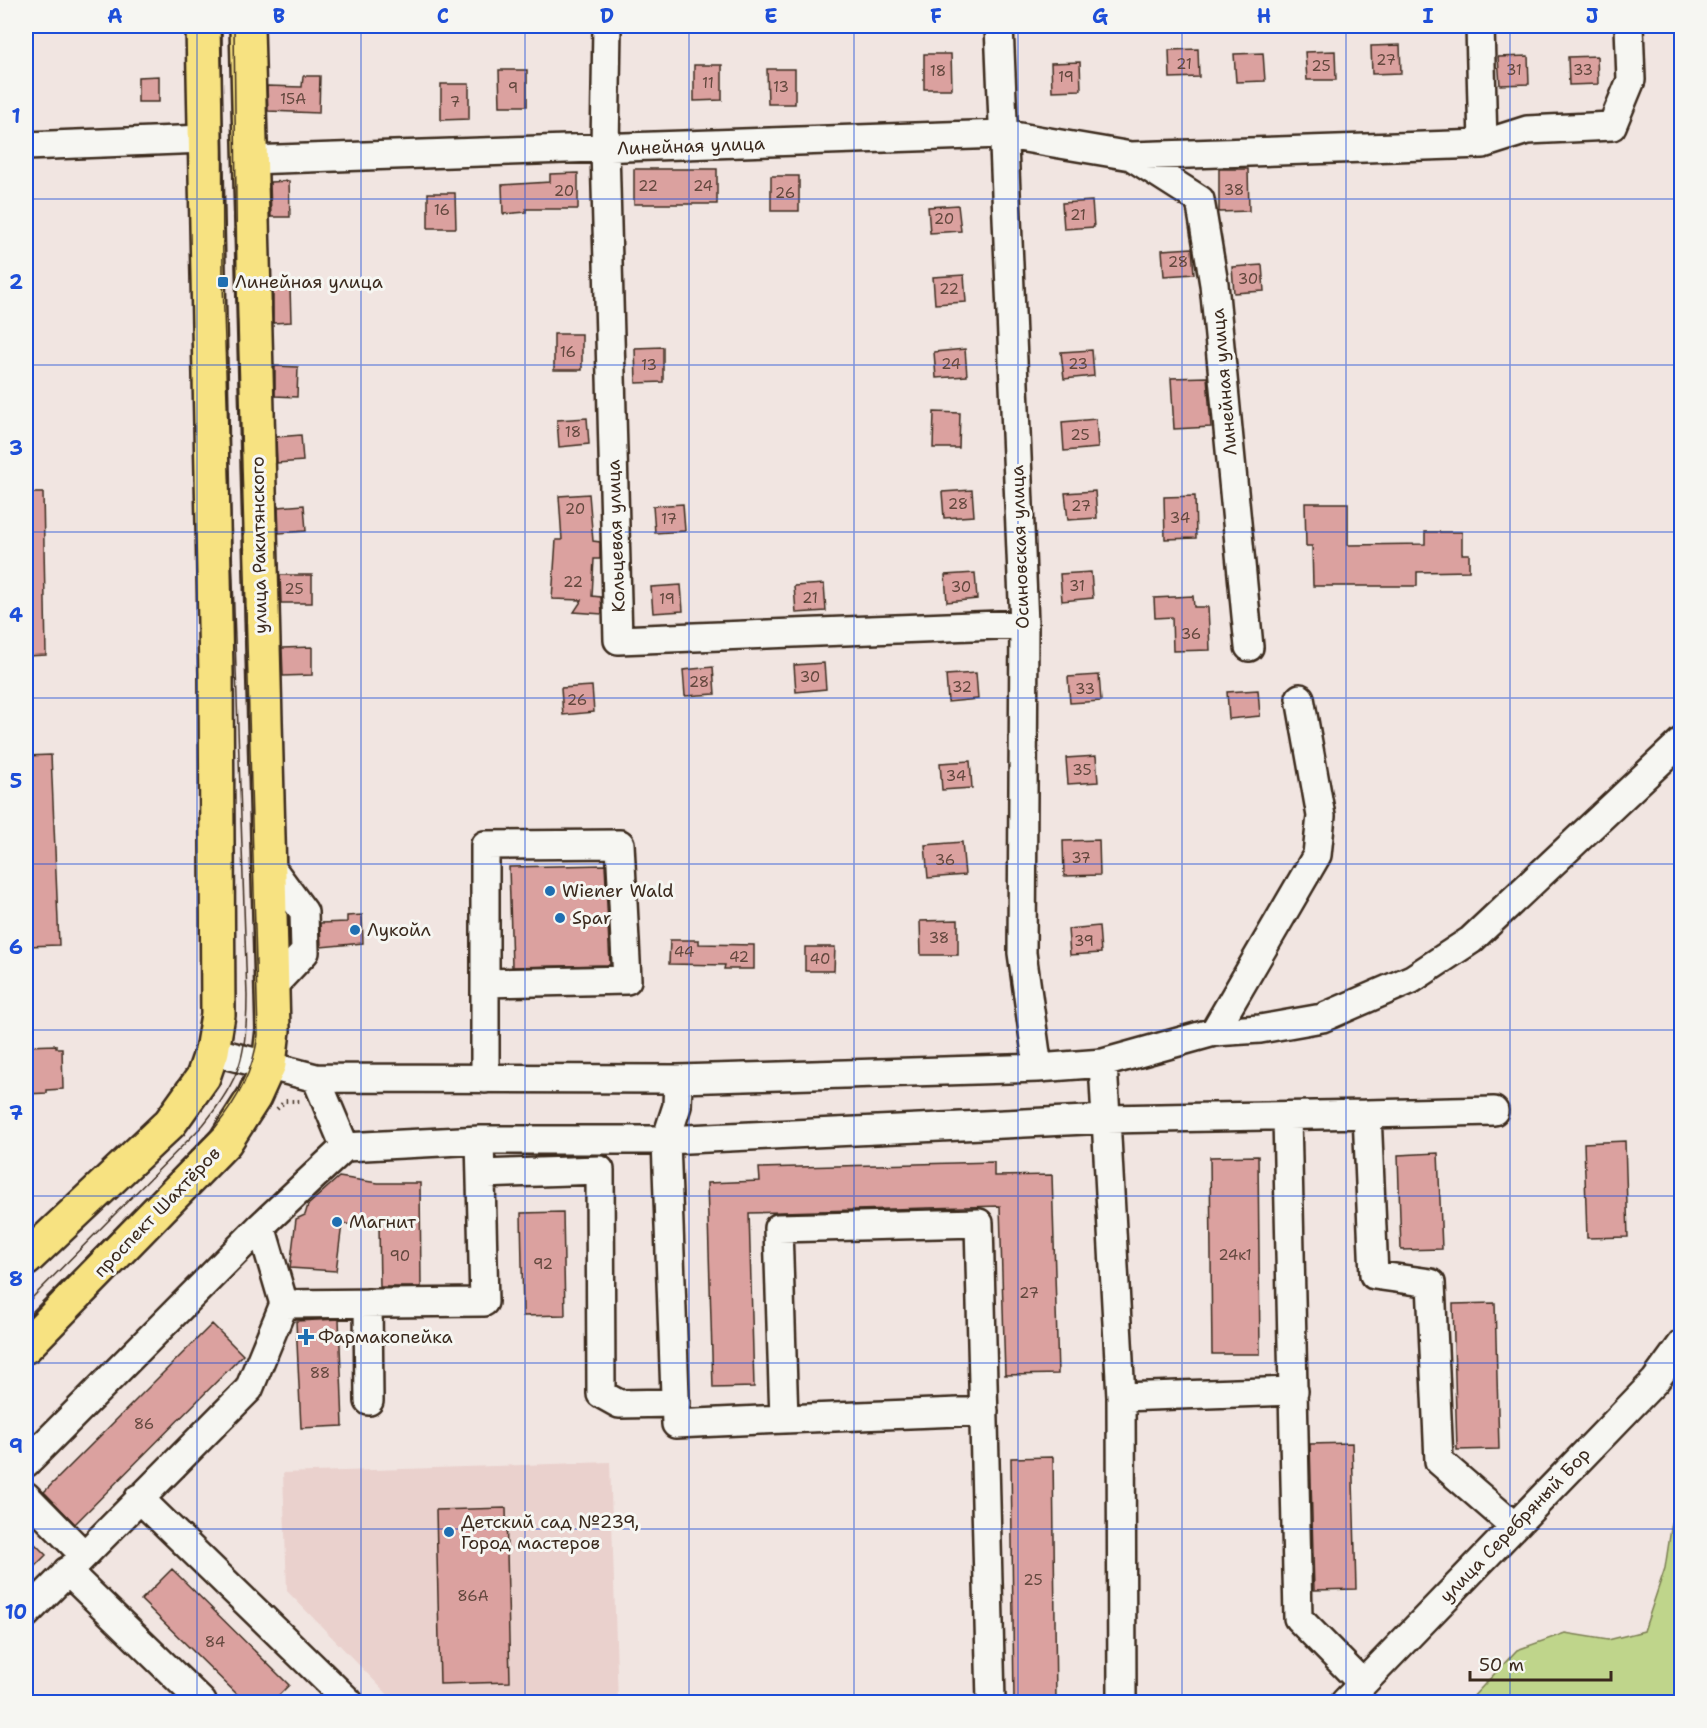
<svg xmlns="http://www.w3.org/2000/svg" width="1707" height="1728" viewBox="0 0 1707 1728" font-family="'Shantell Sans',sans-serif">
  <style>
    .built { fill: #ead1cd }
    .green { fill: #bfd58b; stroke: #7d8054; stroke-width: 1.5 }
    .building { fill: #dba19f; stroke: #3b2a1e; stroke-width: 1.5 }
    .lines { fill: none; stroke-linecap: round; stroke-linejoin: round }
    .minor-casing { stroke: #3b2a1e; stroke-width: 32 }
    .major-casing { stroke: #3b2a1e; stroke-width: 38 }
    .path { stroke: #3b2a1e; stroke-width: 4; stroke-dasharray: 1.5 4.5; stroke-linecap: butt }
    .minor { stroke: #f6f6f2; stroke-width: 27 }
    .major { stroke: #f7e281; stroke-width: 33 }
    .tram { stroke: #3b2a1e; stroke-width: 1.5 }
    .grid { fill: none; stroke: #1d4ed8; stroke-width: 1.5; stroke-opacity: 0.55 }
    .poi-dot { fill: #1f6fb2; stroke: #f6f6f2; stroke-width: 2 }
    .labels { text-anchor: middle; stroke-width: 6; stroke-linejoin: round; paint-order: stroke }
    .number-label { font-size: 15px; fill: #63483e }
    .street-label { font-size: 18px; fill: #3b2a1e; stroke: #f6f6f2 }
    .poi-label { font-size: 18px; fill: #3b2a1e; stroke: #f6f6f2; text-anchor: start }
    .neatline { fill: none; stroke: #1d4ed8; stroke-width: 2 }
    .grid-label { font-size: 20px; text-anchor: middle; font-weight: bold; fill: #1d4ed8 }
  </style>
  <rect width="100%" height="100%" fill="#f1e5e1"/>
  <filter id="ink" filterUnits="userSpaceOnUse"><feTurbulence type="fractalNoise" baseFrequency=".0167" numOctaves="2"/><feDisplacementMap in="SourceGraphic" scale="12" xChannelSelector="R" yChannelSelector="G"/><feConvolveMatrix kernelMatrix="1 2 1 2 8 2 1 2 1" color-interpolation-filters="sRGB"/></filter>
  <g filter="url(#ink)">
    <!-- built -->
    <path class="built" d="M610 1462 618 1702H395L287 1591 283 1473Z"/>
    <!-- green -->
    <path class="green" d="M1681 1506V1702H1468L1517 1650 1565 1633 1608 1640 1644 1631 1665 1568 1672 1522Z"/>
    <!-- building -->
    <path class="building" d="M1400 45 1401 73 1372 74 1371 46Z
      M1198 49 1199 77 1170 78 1169 50Z
      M1335 51 1336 80H1307L1305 52Z
      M1263 53 1265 81 1236 82 1234 54Z
      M924 54H951L952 89H924Z
      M1528 56 1529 84 1500 85 1498 57Z
      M1597 56 1598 84 1569 85 1568 57Z
      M1080 62 1081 90 1052 91 1051 63Z
      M694 65H722V100L694 101Z
      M767 69H795V104H768Z
      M499 70H527V106H500Z
      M159 76V102H138V77Z
      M303 76H320L319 113 268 111 267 86 302 87Z
      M441 84H469V119L441 120Z
      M634 169H717V204H634Z
      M1219 169H1248L1249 211 1219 212Z
      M578 173V209H526V212L503 214 502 185 550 182V174Z
      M771 176H799V211H771Z
      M289 181 290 217H271L270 182Z
      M428 193H455L456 228H428Z
      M1092 201 1094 227 1064 229 1062 203Z
      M958 205 961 231 930 233 928 207Z
      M1192 248 1194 274 1164 276 1162 250Z
      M1262 265 1264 291 1234 293 1232 267Z
      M964 275 966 302 935 304 933 277Z
      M273 287H290L291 322 273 323Z
      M554 334H582V370H554Z
      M663 347V382L636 383 635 348Z
      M965 349 967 376 936 378 934 352Z
      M1092 350 1094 376 1064 379 1061 352Z
      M275 366 298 367 297 397 275 396Z
      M1207 377 1211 427 1174 429 1171 378Z
      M934 412 960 413 959 448H933Z
      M587 418 589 444 559 447 557 420Z
      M1096 419 1098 448 1064 451 1062 422Z
      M301 435 303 461 277 463 276 437Z
      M972 490 974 516 944 518 942 492Z
      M1095 491 1097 518 1068 520 1065 493Z
      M26 493H43L46 655 26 656Z
      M589 494 593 541 600 542V559H594L592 596 601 597 602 614 574 612 582 600 552 599 556 540H562L559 496Z
      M1195 496 1196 538 1165 539 1164 497Z
      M1305 503H1348V545L1425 544V532H1462V554H1469V571L1417 572V586H1313L1312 546H1306Z
      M683 504 685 531 655 533 653 506Z
      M304 505 306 531 279 533 278 507Z
      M1091 572 1093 598 1062 601 1060 574Z
      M975 573 977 599 947 602 945 575Z
      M280 575H312V603H281Z
      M824 584 826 611 796 613 794 586Z
      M681 585 683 611 653 613 651 587Z
      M1193 596 1194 607H1208L1210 650 1173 651 1172 617 1155 618 1154 598Z
      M312 647V675L283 676 282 648Z
      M824 663 826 689 796 692 794 665Z
      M713 667 715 694 685 696 683 670Z
      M976 673 978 699 948 702 946 675Z
      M1099 675 1101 701 1070 703 1068 677Z
      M592 686 594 712 563 715 561 688Z
      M1258 690 1260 716 1229 719 1227 692Z
      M51 755 59 945 26 946V756Z
      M1096 756 1098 782 1068 784 1066 758Z
      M970 761 972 788 942 790 940 763Z
      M1099 840 1100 875 1064 876 1063 841Z
      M962 842 965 875 928 878 925 845Z
      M605 865 610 965 512 967 509 867Z
      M362 915 363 943 321 947 320 923 347 922V916Z
      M958 920V955H921L920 921Z
      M1099 926 1101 953 1070 955 1068 929Z
      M670 940H699V944L754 945V969H724L725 965 669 964Z
      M805 947H835L834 971H805Z
      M56 1045V1048H62L63 1089 47 1090V1093L26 1094V1046Z
      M1625 1141 1628 1237 1587 1238 1584 1143Z
      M1438 1153 1442 1249 1401 1250 1398 1155Z
      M1258 1156 1260 1354H1212L1210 1157Z
      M994 1162V1176L1052 1175 1058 1374 1005 1375 1000 1206 749 1213 754 1387 713 1388 707 1183 760 1181 759 1168Z
      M339 1177 378 1183H420L421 1287H380L379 1225 342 1224 336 1271 290 1268 296 1219 305 1215 308 1205Z
      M563 1212 565 1315 523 1316 521 1213Z
      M1495 1303 1499 1449 1457 1450 1453 1304Z
      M339 1319 343 1426 301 1428 296 1321Z
      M212 1324 243 1355 75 1524 44 1492Z
      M1352 1443 1356 1589 1314 1590 1310 1444Z
      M1053 1457 1056 1702H1014L1011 1458Z
      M506 1508 510 1682 440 1684 436 1510Z
      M26 1535 46 1555 26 1575Z
      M172 1569 289 1685 272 1702H245L141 1600Z"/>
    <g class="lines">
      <!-- minor casing -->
      <g class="minor-casing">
        <path id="minor" d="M607 26 605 149 618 640 1024 624
          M999 26 1024 624 1022 953 1038 1068
          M1480 26 1483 144
          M26 146 204 139
          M1131 156 1200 200 1214 284 1249 647
          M249 160 1002 134 1131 156 1483 144 1527 130 1612 126 1631 80 1629 26
          M267 862 304 912 305 952 272 987
          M485 983 627 980 620 844 485 845V1079
          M1214 1032 1317 855 1321 816 1300 698
          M212 1051 316 1078 678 1079 1038 1068 1103 1063 1214 1032 1260 1029 1322 1018 1412 979 1471 940 1682 741
          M1103 1063 1121 1397 1122 1702
          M678 1079 677 1106 666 1140 1107 1119 1367 1114 1374 1275 1431 1283 1439 1461 1514 1526
          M1367 1114 1494 1111
          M1287 1116 1298 1618 1362 1683
          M345 1147 480 1140H666L676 1424 784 1419 778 1228 979 1223 991 1702
          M481 1174 600 1170 601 1394 619 1404 676 1403
          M261 1226 284 1304 484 1302 480 1140
          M368 1303 369 1401
          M1121 1397 1294 1391
          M784 1419 984 1411
          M26 1463 261 1226 345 1147 316 1078
          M26 1496 83 1554
          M139 1498 349 1702
          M67 1571 202 1702
          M26 1614 249 1389 284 1304
          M1345 1702 1655 1381 1682 1344"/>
      </g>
      <!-- major casing -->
      <g class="major-casing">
        <path id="major" d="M26 1259 170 1123 203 1077 212 1051 218 1015 216 673 203 26
          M26 1346 225 1142 254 1097 269 1064 273 1030 247 26"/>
      </g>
      <!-- path -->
      <path class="path" d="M277 1109 285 1101H302"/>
      <!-- minor -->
      <use href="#minor" class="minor"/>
      <!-- major -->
      <use href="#major" class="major"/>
      <!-- tram -->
      <path class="tram" d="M26 1304 203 1125C241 1078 247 1055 247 996L223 282 222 26
        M26 1318 215 1128C238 1099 253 1072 258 1035L237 288 234 26"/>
    </g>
  </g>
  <!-- grid -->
  <path class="grid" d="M197 26V1702M361 26V1702M525 26V1702M689 26V1702M854 26V1702M1018 26V1702M1182 26V1702M1346 26V1702M1510 26V1702M26 199H1682M26 365H1682M26 532H1682M26 698H1682M26 864H1682M26 1030H1682M26 1196H1682M26 1363H1682M26 1529H1682"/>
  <!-- markers -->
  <g class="poi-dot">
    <rect x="217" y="276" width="12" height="12" rx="3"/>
    <circle cx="550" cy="891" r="6"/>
    <circle cx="560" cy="918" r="6"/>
    <circle cx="355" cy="930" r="6"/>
    <circle cx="337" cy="1222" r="6"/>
    <path d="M303 1328h6v6h6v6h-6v6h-6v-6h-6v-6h6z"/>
    <circle cx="449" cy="1532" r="6"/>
  </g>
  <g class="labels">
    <!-- number labels -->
    <g class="number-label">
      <text x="1386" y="65">27</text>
      <text x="1184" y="69">21</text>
      <text x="1321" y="71">25</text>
      <text x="1514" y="75">31</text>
      <text x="1583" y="75">33</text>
      <text x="938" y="76">18</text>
      <text x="1066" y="82">19</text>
      <text x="708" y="88">11</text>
      <text x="781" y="92">13</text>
      <text x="513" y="93">9</text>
      <text x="293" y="104">15А</text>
      <text x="455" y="107">7</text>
      <text x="648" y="191">22</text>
      <text x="703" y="191">24</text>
      <text x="1234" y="195">38</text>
      <text x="564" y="196">20</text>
      <text x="785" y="198">26</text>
      <text x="442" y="215">16</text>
      <text x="1078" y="220">21</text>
      <text x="944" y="224">20</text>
      <text x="1178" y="267">28</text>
      <text x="1248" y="284">30</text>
      <text x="949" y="294">22</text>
      <text x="568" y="357">16</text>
      <text x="951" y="369">24</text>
      <text x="1078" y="369">23</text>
      <text x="649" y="370">13</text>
      <text x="573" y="437">18</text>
      <text x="1080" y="440">25</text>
      <text x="958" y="509">28</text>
      <text x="1081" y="511">27</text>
      <text x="575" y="514">20</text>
      <text x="1180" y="523">34</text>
      <text x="669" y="524">17</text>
      <text x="573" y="587">22</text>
      <text x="1077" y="591">31</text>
      <text x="961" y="592">30</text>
      <text x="294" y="594">25</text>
      <text x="810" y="603">21</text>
      <text x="667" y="604">19</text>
      <text x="1191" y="639">36</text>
      <text x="810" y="682">30</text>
      <text x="699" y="687">28</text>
      <text x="962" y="692">32</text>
      <text x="1085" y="694">33</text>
      <text x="577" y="705">26</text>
      <text x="1082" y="775">35</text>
      <text x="956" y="781">34</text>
      <text x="1081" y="863">37</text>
      <text x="945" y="865">36</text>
      <text x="939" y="943">38</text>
      <text x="1084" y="946">39</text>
      <text x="684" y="957">44</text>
      <text x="739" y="962">42</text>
      <text x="820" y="964">40</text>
      <text x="1235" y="1260">24к1</text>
      <text x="400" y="1261">90</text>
      <text x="543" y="1269">92</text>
      <text x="1029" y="1298">27</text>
      <text x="320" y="1378">88</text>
      <text x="144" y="1429">86</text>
      <text x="1033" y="1585">25</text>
      <text x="473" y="1601">86А</text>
      <text x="215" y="1647">84</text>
    </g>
    <!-- street labels -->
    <g class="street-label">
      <text transform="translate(691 146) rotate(-2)" y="6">Линейная улица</text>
      <text transform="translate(1224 382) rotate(-95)" y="6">Линейная улица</text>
      <text transform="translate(616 536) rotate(-92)" y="6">Кольцевая улица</text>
      <text transform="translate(259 545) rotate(-91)" y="6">улица Ракитянского</text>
      <text transform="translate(1020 547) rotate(-92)" y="6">Осиновская улица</text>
      <text transform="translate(157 1212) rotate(-46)" y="6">проспект Шахтёров</text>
      <text transform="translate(1515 1525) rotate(-46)" y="6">улица Серебряный Бор</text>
    </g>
    <!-- poi labels -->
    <g class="poi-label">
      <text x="235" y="288">Линейная улица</text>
      <text x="562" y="897">Wiener Wald</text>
      <text x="572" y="924">Spar</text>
      <text x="367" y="936">Лукойл</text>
      <text x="349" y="1228">Магнит</text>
      <text x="318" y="1343">Фармакопейка</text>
      <text x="461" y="1528">Детский сад №239,<tspan x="461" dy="21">Город мастеров</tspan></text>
    </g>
  </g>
  <!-- margin -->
  <rect width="1707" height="1728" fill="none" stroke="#f6f6f2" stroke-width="66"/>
  <!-- scale -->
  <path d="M1470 1671v9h141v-9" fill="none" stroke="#3b2a1e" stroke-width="3"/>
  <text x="1479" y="1671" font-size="18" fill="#3b2a1e" stroke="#f6f6f2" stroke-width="4.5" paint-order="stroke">50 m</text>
  <rect x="33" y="33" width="1641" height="1662" class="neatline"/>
  <g class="grid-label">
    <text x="115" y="23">A</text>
    <text x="279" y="23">B</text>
    <text x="443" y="23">C</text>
    <text x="607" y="23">D</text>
    <text x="771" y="23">E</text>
    <text x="936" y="23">F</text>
    <text x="1100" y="23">G</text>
    <text x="1264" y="23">H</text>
    <text x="1428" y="23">I</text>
    <text x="1592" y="23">J</text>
    <text x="16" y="123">1</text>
    <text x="16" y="289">2</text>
    <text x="16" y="455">3</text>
    <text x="16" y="622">4</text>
    <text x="16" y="788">5</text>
    <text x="16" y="954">6</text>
    <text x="16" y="1120">7</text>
    <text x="16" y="1286">8</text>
    <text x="16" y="1453">9</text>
    <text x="16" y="1619">10</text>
  </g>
</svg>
